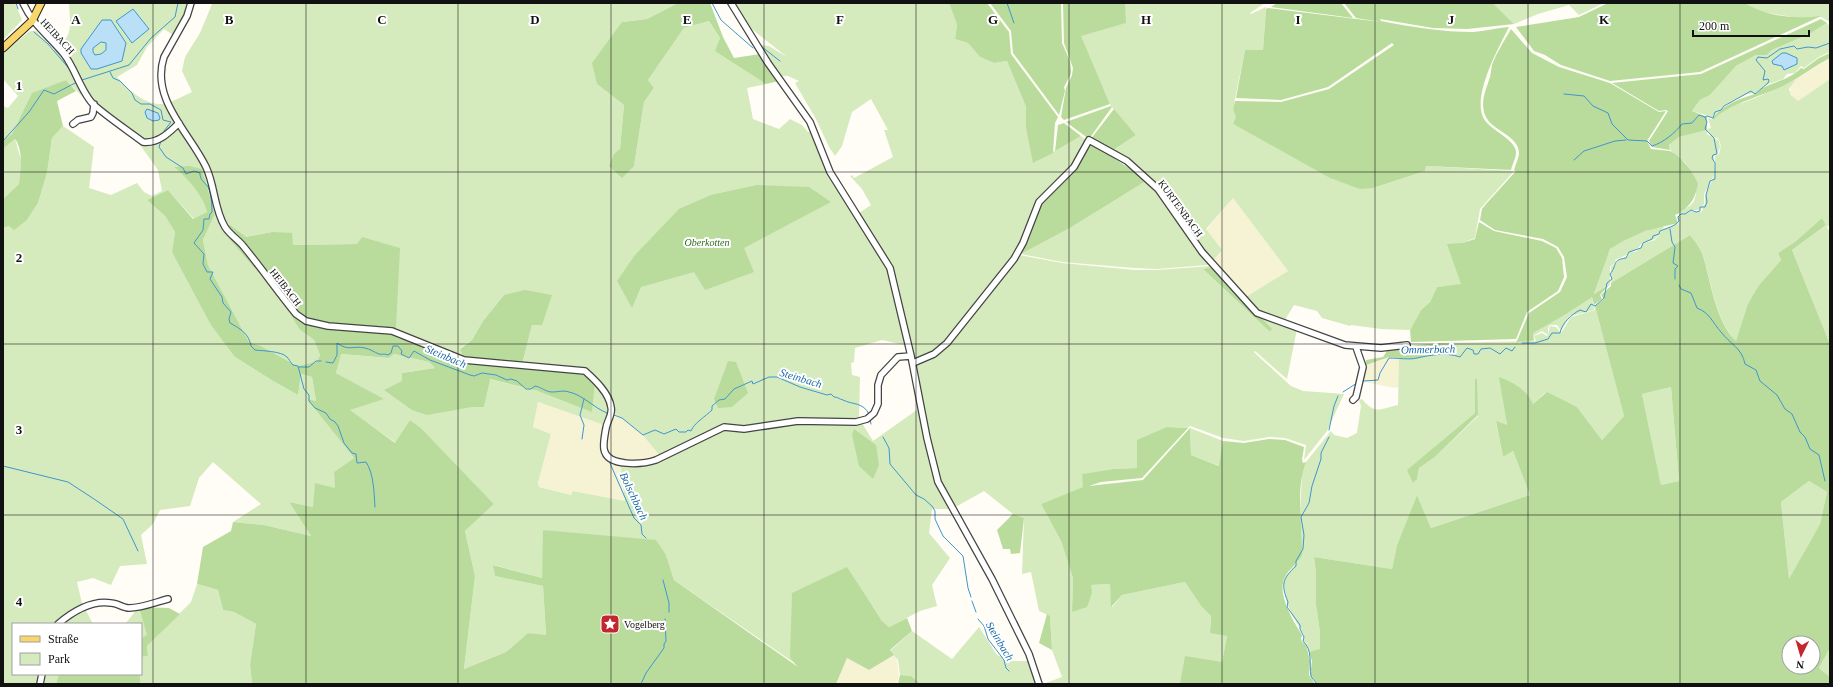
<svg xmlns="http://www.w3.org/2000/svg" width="1833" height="687" viewBox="0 0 1833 687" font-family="'Times New Roman',serif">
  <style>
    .farmland { fill: #f6f3d4 }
    .green { fill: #d5ebbd; fill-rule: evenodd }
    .forest { fill: #b9dc9c; fill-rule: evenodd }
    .water { fill: #b9e0f7; stroke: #3f96cf; fill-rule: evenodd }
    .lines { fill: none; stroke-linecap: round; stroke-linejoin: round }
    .stream { stroke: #3f96cf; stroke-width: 1 }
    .minor-casing { stroke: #444; stroke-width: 8 }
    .major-casing { stroke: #222; stroke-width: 9 }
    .minor { stroke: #fff; stroke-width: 5.5 }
    .major { stroke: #f9d66b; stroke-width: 7 }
    .grid { fill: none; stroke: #111; stroke-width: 1; stroke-opacity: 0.55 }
    .labels { text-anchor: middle; stroke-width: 4; stroke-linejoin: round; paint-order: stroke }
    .street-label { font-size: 10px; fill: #111; stroke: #fff }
    .park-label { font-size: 10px; font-style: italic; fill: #2f6b1f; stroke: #fff }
    .poi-label { font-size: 10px; fill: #111; stroke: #fff; text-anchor: start }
    .water-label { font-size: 11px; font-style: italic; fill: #1768a6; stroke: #fff }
    .grid-label { font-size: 13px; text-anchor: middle; font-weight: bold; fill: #111; stroke: #fff; stroke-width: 4; stroke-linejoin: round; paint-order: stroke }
  </style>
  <rect width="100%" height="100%" fill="#fffdf5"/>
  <!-- farmland -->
  <path class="farmland" d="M1830 58V79L1797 102 1790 92 1791 84 1796 79Z
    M1233 198 1288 271 1244 298 1212 265 1206 230Z
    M1389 357 1399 358V387L1395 388 1360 381 1365 373 1366 365Z
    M538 402 607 426 613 412 640 432 661 457 648 461 620 462 625 501 573 491 572 495 539 487 538 483 551 434 533 427Z
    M894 655 897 660 899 675 897 684H836L847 658 869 670Z"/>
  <!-- green -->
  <path class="green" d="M3 3H15L22 20 3 40Z
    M69 3H187L182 22 173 35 164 29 147 47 137 65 117 77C128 89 142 103 159 104 170 104 183 96 192 92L182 71 185 57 200 33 212 4 678 3 647 19 622 22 597 84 624 105 620 149 634 166 644 102 654 88 648 80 684 28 709 21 720 38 716 51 766 84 747 88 753 119 779 129 790 119 802 125 808 132 814 131 826 166 886 264 903 318V309L892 266 859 213 871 205 862 189 850 176 852 175 854 178 893 157 884 130H888L871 99 852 112 842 146 835 156 829 147 816 119 795 83 799 81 788 76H778L759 45 769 46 787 57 748 26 743 20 734 3H949L957 25 955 39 968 43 980 57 994 63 1007 61 1026 107V128L1035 162 1081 136 1087 141 1019 255 1062 263 1135 270H1157L1211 266 1212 267 1203 269 1270 332 1271 329 1256 314 1297 329 1287 379 1255 351 1254 352 1258 356 1291 386 1303 391 1344 394 1327 431 1304 460 1306 445 1285 438 1269 437 1244 441 1223 438 1190 426 1188 428 1167 427 1138 468 1113 469 1082 474 1084 487 1041 504 1061 541 1073 578 1072 612 1091 585 1110 584 1112 607 1122 595 1185 582 1201 606 1211 616 1210 627 1227 636 1222 662 1180 683V684H1043L1062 677 1052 650 1050 616 1039 611 1031 572 1022 574 1024 518 1013 514 984 491 952 509H932L929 533 950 558 932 585 937 606 920 611 889 627 882 621 873 607 798 666 799 668 793 662 674 580 666 555 544 530 542 578 494 565 495 576 543 586 546 636 528 633 506 652 464 669 475 576 465 531 494 504 421 428 410 420 396 443 349 410 383 399 336 373 340 354 389 358 394 354 429 362 435 368 402 373 472 407H484L489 379 538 391 522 366 532 325 504 295 483 321 472 340 460 348 464 360 415 340 397 338 396 328 357 244 293 245 272 232 246 237 223 232 282 300 299 329 314 340 320 355 317 363 297 366 261 346 249 342 208 265 203 240 215 214 202 169 174 167 188 179 201 196 207 212 194 219 168 190 147 200 165 216 175 232 172 252 235 357 273 381 298 395 301 374 312 377 316 401 308 400 354 458 334 472 336 488 313 507 289 502 311 536 264 525 233 522 261 504 213 462 199 478 190 506 160 510 153 524 141 535 147 564 120 566 111 585 93 578 77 582 82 603 93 624H13V674H59L56 684H3V228L27 220 38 203 47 173 52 138 63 126 94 147 89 188 111 195 137 183 144 192 152 196 162 191 158 170 140 145 99 113 66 80 32 94 12 134 3 141V106L8 108 18 96 3 79V53L30 31H36L54 51C74 36 70 26 69 3ZM882 340 909 346 921 393 930 438 929 445 921 407 873 441 859 418 860 377 852 375 851 363 854 362 855 348ZM538 402 607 426 613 412 640 432 661 457 648 461 620 462 625 501 573 491 571 495 539 487 538 483 551 434 533 427Z
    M1125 3H1265L1250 13 1251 14 1266 7 1263 50H1245L1233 109 1237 117 1233 124 1335 180 1373 188 1425 171 1426 166 1514 171 1480 209 1475 238 1462 243 1461 285 1437 287 1430 302 1421 310 1410 330 1381 329 1351 325 1350 326 1322 318 1317 311 1294 305 1285 320 1297 327 1261 314 1244 298 1288 271 1233 198 1206 229 1222 250 1211 263 1159 187 1132 163 1112 151 1136 135 1111 106 1080 35 1125 23Z
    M1493 3H1604L1579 15 1569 5 1538 14 1514 24Z
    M1745 3H1830V22L1821 17 1798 18 1757 11Z
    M1827 23 1830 27V52L1819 57 1804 68 1801 66 1795 73 1787 74 1783 79 1764 86 1755 93 1747 94 1727 104 1712 117 1692 111 1700 100 1710 95 1736 66 1756 55H1767L1772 50 1811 33Z
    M1796 79 1789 89 1791 95 1798 101 1830 79V225L1827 227 1830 232V344L1792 250 1826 225 1822 218 1796 241 1778 253 1781 260 1759 285 1749 304 1736 341C1714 317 1712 283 1702 253 1700 247 1694 240 1690 235L1611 283V267L1617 262V260L1626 257 1633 251 1635 252 1641 248 1642 244 1655 240 1663 229 1679 223 1677 216H1682L1690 211 1701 212 1703 209 1701 208 1705 204V195L1714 176 1715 156 1719 154C1721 147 1722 143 1717 138 1711 138 1709 134 1707 129L1711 128 1708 118 1714 120C1722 108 1737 105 1750 100 1765 94 1781 87 1796 79Z
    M1707 130V134L1719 141 1720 147 1718 153 1714 156V175L1704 194V204L1699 210H1690L1682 216 1677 214 1691 205 1694 201 1696 194V179L1684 161 1679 159 1671 151 1669 145 1679 137Z
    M15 139 21 160 19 184 3 199V149Z
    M1146 181C1171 202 1190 238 1208 265L1157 269 1134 268 1062 262 1021 254 1070 228Z
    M1660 226 1664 227 1655 239 1641 244C1639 251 1621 257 1615 260L1616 262 1610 267V284L1594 294C1599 282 1604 261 1610 250 1617 239 1648 230 1660 226Z
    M1592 296 1594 310 1570 316 1561 331 1557 325H1550L1548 328V335L1542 331 1533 336 1532 333 1563 316Z
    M1594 306H1595L1624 416 1602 440 1577 407 1545 393 1533 404 1500 378 1507 426 1496 422 1503 457 1513 451 1530 495 1431 528 1417 495 1397 545 1392 569 1314 557 1316 573V605L1320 632V650L1309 652 1307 643 1303 642 1304 635 1292 615 1287 603 1283 584 1285 577 1299 560 1302 539 1300 516 1302 471 1306 462 1331 431 1334 435 1347 438 1357 433 1361 406 1359 400 1362 399C1375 415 1380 409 1398 405L1399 358 1412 359 1421 358 1428 353H1434L1440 349 1441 343 1536 341 1534 336 1542 333 1547 336 1548 335 1550 326 1556 327 1561 333 1571 317 1595 310ZM1475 379 1478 416 1435 457 1419 468 1417 479 1408 470 1475 413Z
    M1671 387 1679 481 1661 485 1642 394Z
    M1190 428 1223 441 1220 466 1191 455Z
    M1809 481 1827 492 1820 524 1789 580 1781 502Z
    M197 584 218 590 223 610 234 612 256 624 250 664 252 684H140V677L134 674H141V657L148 656 147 646 191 602Z
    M139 607 148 635 141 638V624H125Z
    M979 627 997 655 1014 661H1031L1038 684H921L911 676 900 675 898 660 890 651 912 631 952 659Z
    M1830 648V677L1819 668Z"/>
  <!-- forest -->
  <path class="forest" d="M678 3H710L723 37 734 58 760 54 779 81 766 84 715 51 720 38 709 21 684 28 648 80 654 88 644 102 634 166 622 178 609 166 614 154 620 149 624 105 597 84 592 63 622 22 647 19Z
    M949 3H987L1009 32 1011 54 1058 117 1055 123 1053 153 1033 163 1026 128V107L1007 61 994 63 980 57 968 43 955 39 957 25Z
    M990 3H1061L1062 43 1070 61 1071 69V74L1064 87 1065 91 1059 115 1013 53 1011 31Z
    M1063 3H1125L1126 23 1081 36 1110 104 1064 120 1061 117 1066 88 1072 75 1073 68 1064 43Z
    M1277 3H1341L1353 18 1271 7Z
    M1344 3H1493L1514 24 1467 29 1433 28 1380 19 1381 21C1411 27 1442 32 1473 32 1485 31 1497 28 1509 27 1499 47 1471 97 1484 119 1490 130 1517 140 1516 153 1516 158 1512 165 1511 170L1426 166 1425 171 1373 188 1360 189 1330 178 1233 124 1236 117 1233 109 1235 101 1281 102 1329 89 1394 45 1392 43 1328 87 1281 100 1236 98 1245 50H1263L1266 9 1268 8 1381 22 1356 18Z
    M1608 3H1745C1767 17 1795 19 1821 16L1700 72 1610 81 1561 65 1545 55 1534 51 1516 27 1579 17Z
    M1821 19 1827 23 1811 33 1772 50 1767 55H1756L1736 66 1710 95 1700 100 1692 111 1707 117V130L1679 137 1669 145 1670 150 1652 147 1649 141 1668 111 1666 110 1659 111 1612 83 1701 74Z
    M1511 29 1532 53 1559 67 1610 83 1659 112 1666 111 1647 141 1651 149C1657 150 1665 150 1670 151 1680 155 1695 174 1698 184 1695 199 1690 208 1675 215L1678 223 1645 231 1623 241 1610 249 1594 294 1610 284 1600 295 1602 299 1594 305 1592 297 1563 316 1533 333 1534 340C1528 343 1522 340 1516 343L1529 313 1560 292 1567 277 1564 257 1558 247 1543 239 1495 230 1480 220 1482 209 1486 204 1516 171H1514C1515 165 1519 158 1519 153 1519 135 1491 131 1485 115 1480 101 1486 90 1490 77 1491 73 1491 69 1492 65 1496 53 1505 40 1511 29Z
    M1830 53V58C1814 66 1801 77 1785 85 1768 94 1724 105 1714 120L1712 119C1722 105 1741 98 1755 94 1758 93 1761 88 1765 87 1777 81 1792 78 1801 68L1804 69 1819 58Z
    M66 80 76 91 57 101 63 126 52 138 47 173 38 203 27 220 14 230 9 226 3 228V199L19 184C20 170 24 151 15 139L3 149V141L12 134 32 93Z
    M1111 106 1112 107 1089 139 1066 122Z
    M1114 109 1136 135 1109 153 1090 140Z
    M1064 123 1081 136 1055 151 1058 125Z
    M1089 142 1138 174 1146 181 1070 228 1021 254V251L1040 203 1051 190 1078 167Z
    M189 166 202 169 215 214 203 240 208 265 249 342 261 346 297 366 317 362 320 355 314 340 299 329 282 300 223 232 230 225 246 237 272 232 292 233 293 245 357 244 362 237 400 248 396 328 397 338 415 340 464 359 460 349 472 340 483 321 504 295 525 290 552 295 542 325H532L522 365 584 372 595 381 592 412 538 391 490 379 484 407H472L427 415 412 410 384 390 402 381V373L435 368 429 362 394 354 389 358 341 354 336 373 384 399 350 410 395 443 410 420 421 428 494 504 465 531 475 576 464 669 506 652 528 633 546 635 543 586 495 576 493 565 542 578 543 530 656 540 666 555 674 580 798 667 790 658 792 593 847 567 882 621 889 627 907 618 912 631 890 650 894 655 869 670 847 658 836 684H252L250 664 256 624 234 612 223 610 218 590 197 584 203 547 231 531 233 522 264 525 311 536 289 502 313 507 315 483 335 488 334 472 354 458 307 399 316 401 312 377 301 374 298 395 273 381 235 357 211 325 172 252 175 232 165 216 147 200 168 190 193 219 207 212C201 192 189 180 174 167Z
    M757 185 809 187 831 202 744 248 754 272 705 290 694 272 641 287 632 308 617 281 635 255 679 209 711 195Z
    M1822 218 1826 225 1792 250 1830 344V648L1819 668 1830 677V684H1317L1310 675 1312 661 1309 652 1320 649V632L1316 605V573L1314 557 1392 569 1397 545 1417 495 1431 528 1530 495 1513 451 1503 457 1496 421 1507 425 1499 377C1513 382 1527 390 1533 404L1547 392 1577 407 1602 440 1624 416 1595 306 1604 299 1601 295 1611 286V283L1690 235C1694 240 1699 246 1702 253 1711 280 1714 319 1736 341L1748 304 1759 285 1781 260 1778 253 1796 241ZM1671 387 1679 481 1661 485 1642 394ZM1809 481 1827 492 1820 524 1789 579 1781 502ZM1789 643H1813V667H1789Z
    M1479 222 1494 231 1542 241 1556 248 1562 258 1564 277 1558 291 1527 312 1516 339 1411 342 1410 330 1421 310 1430 302 1437 287 1461 284 1447 244 1462 243 1475 239Z
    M1212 267 1272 329 1270 332 1203 269Z
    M1441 343 1439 351 1428 353 1421 358 1412 359 1389 357 1366 365V360L1383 357 1387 351 1408 346Z
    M728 361 736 362 748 393 732 407 718 408 714 399Z
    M1475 379H1477L1478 415 1435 457 1419 468 1417 479 1413 483 1407 470 1475 413Z
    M1167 427 1188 428 1142 478 1101 482 1089 486 1143 480 1190 428 1191 455 1219 466 1223 441 1244 443 1269 439 1285 440 1304 447 1302 460 1303 463 1306 462C1295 489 1303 526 1302 555 1298 563 1289 569 1285 577 1276 594 1294 622 1302 635L1301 639 1302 642 1306 644 1310 661 1309 675 1315 684H1180L1185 656 1222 662 1227 636 1210 633 1211 616 1201 606 1185 582 1122 595 1111 607 1110 584 1091 585 1092 593 1087 607 1072 612 1073 578 1061 541 1041 504 1083 487 1082 474 1113 469 1137 468V440Z
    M854 429 876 445 879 465 873 479 859 466 852 435Z
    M1013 514 1024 518 1020 553 1011 554 1010 549H1003L997 530Z
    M139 607 169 608 180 614 147 646 148 656 141 657V638L147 635Z
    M1047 614 1050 616 1052 650 1039 643Z
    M59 674H134L140 676V684H56Z
    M900 675 911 676 921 684H898Z"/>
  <!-- water -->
  <path class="water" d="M133 9 149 29 132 43 116 21Z
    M102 20H111L126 43 122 61 97 69H91L81 53V49ZM101 42 106 43V50L101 54 95 55 93 52V48Z
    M1782 53H1786L1797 58V64L1784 70 1782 66 1773 64 1772 61Z
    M147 109 158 113 160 118 159 120 153 121 147 118 145 112Z"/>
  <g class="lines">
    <!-- stream -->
    <path class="stream" d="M16 3 18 9
      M712 3 721 20 753 48
      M1007 3 1014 23
      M34 32 48 44 72 72
      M762 47 780 61
      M110 72 113 78 120 81 132 93 135 100 141 104H150L161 110 163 120 171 122 164 131
      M82 80 129 65 151 38 175 17 178 3
      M1564 94 1584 96 1593 106 1608 113 1612 124 1628 140 1647 141 1652 146C1663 143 1676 132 1682 124L1692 123 1699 115 1705 117
      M3 141 29 112 44 90 54 94 77 82
      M161 141 159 147 166 157 183 168 186 174 194 171 200 173C200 181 204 181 208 187 211 193 212 205 212 212L210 214 209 219H204L203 230 194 243 204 254 203 264 207 272H213L210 279 222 297 223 303 231 312 229 319 230 323C241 329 249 334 251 346L255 350C263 351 281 351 287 357 289 359 290 362 293 365L298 366 304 389 309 395V401L315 408 326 413 330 419 335 422 338 426 344 443 352 453 356 454 357 463 366 462C374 474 374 493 375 507
      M1574 160 1584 151 1615 141 1626 140
      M1670 229 1672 242 1675 247 1673 263 1678 266 1675 269V279
      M1679 285 1681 289 1691 293 1697 308C1710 313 1712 322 1721 332 1730 344 1742 348 1745 364L1756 370 1760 381 1777 395 1785 409 1792 414 1800 432 1805 437 1810 449 1819 455 1825 481
      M1522 343H1535L1548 339 1552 333H1560C1562 323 1572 314 1580 310L1586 312 1591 304 1595 306 1604 298 1607 283 1612 279 1610 274C1618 265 1611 260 1626 258L1629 252 1641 248 1643 243 1652 239 1653 236 1659 234 1660 231C1667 228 1674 227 1679 221L1678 217 1681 214H1685L1691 210 1696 212 1700 211V207H1705L1707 202 1706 195 1710 181 1715 179V163L1712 158 1713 155 1717 154 1714 138 1705 129 1707 122 1705 117 1707 116 1713 118 1715 112 1721 110 1724 106 1751 91 1755 94 1768 83 1769 80 1768 79 1763 80 1765 71 1756 60 1758 57 1767 58 1780 49 1794 46 1797 49 1808 47 1816 48 1830 43
      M326 362 333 363 337 355V343C350 352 352 345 365 348 370 349 374 352 379 354 383 355 384 353 388 355L391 353 393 346H398L402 351 401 354 409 358 414 351 430 360 470 375 474 376 482 373 496 375 507 380 511 379 517 381 526 389H531L535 386C541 387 546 392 552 392 558 392 564 390 569 392 583 395 594 408 607 413
      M299 367H309L316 361H321
      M1364 381 1378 380 1380 373 1389 358C1397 358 1411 360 1417 358 1431 355 1446 352 1460 357L1467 348 1473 350 1474 354H1478L1481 349 1490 348 1500 354 1506 348 1512 351 1515 347
      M1343 392 1357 383
      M614 415 622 418 643 435 655 430 664 434 676 429 679 432H686L688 430 691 431C693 424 706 416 712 410V406L719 400 725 399 734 389 752 381 753 384 769 377H777L800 387 827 395 831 394 834 397C838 397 839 399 843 400 853 405 863 402 869 414
      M870 420 871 424
      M1329 430 1334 406 1338 396
      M883 437 889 448 890 464 916 495 924 499 932 506 935 511V519L943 536 963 556 968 588 971 597
      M582 439 584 425 580 415 584 399
      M609 461 634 518 641 525 642 534 646 538
      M3 466 68 482 94 499 123 519 138 551
      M663 580 669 603V612
      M972 601 976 612
      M978 619 984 626 988 639 1004 660 1006 668 1009 671
      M641 684 646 673 664 648V644L666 641 665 619
      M1317 684C1315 681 1312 679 1311 676 1309 664 1313 650 1303 641L1304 637 1300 629V625L1287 607 1288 602C1281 585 1282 579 1296 566V561L1303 549 1304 535 1301 517 1309 503 1312 486 1321 459V453L1329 437"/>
    <!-- minor casing -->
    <g class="minor-casing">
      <path id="minor" d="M23 3C33 25 48 35 63 53 75 67 81 93 94 105 109 118 127 130 143 142 158 144 170 132 179 123
        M191 3 187 16 164 57C150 99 190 133 206 167 215 186 214 209 225 227 230 235 239 240 244 247 262 269 278 292 296 314L306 321 328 326 392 331 464 360 585 371C595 380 609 393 611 407 613 414 607 421 606 428 605 434 603 443 604 449 607 468 644 464 656 460L724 427 744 429 798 421 856 422 867 419 874 413 878 404V385L881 375 898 357 911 356
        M731 3 768 63 810 122 830 172 890 268 911 356 927 438 938 482 992 579 1029 654 1039 684
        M73 124 78 120 91 117 93 113 94 104
        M913 363 934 354 947 343 1014 259 1023 243 1039 202 1074 167 1089 140 1127 161 1158 189 1202 252 1257 313 1345 345 1381 348 1407 345
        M1353 400 1356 397 1363 367 1356 347
        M58 624C72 612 92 600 111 603 117 603 123 608 129 608 142 608 156 602 168 599
        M40 684 42 674"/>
    </g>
    <!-- major casing -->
    <g class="major-casing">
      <path id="major" d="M3 48 32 21 41 3"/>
    </g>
    <!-- minor -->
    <use href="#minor" class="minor"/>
    <!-- major -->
    <use href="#major" class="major"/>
  </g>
  <!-- grid -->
  <path class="grid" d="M153 3V684M306 3V684M458 3V684M611 3V684M764 3V684M916 3V684M1069 3V684M1222 3V684M1375 3V684M1528 3V684M1680 3V684M3 172H1830M3 344H1830M3 515H1830"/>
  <!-- icons -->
  <defs>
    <g id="sight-square" transform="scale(1)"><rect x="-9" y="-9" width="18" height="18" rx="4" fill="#c4262e" stroke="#fff"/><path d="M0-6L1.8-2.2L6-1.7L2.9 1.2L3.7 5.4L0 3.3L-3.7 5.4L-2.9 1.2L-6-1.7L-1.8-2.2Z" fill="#fff"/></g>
  </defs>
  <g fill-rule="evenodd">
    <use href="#sight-square" x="610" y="624"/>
  </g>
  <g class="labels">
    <!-- street labels -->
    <g class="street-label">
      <text transform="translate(58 36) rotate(47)" y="4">HEIBACH</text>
      <text transform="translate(1181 208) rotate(54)" y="4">KURTENBACH</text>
      <text transform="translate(286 287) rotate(52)" y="4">HEIBACH</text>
    </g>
    <!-- park labels -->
    <g class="park-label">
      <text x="707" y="246">Oberkotten</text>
    </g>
    <!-- poi labels -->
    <g class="poi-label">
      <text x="624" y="628">Vogelberg</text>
    </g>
    <!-- water labels -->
    <g class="water-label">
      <text transform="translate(1428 349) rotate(-1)" y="4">Ommerbach</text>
      <text transform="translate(446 356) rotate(23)" y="4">Steinbach</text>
      <text transform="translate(801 378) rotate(17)" y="4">Steinbach</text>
      <text transform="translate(634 496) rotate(65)" y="4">Bolschbach</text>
      <text transform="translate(1000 641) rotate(59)" y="4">Steinbach</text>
    </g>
  </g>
  <g class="grid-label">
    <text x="76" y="24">A</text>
    <text x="229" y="24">B</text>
    <text x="382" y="24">C</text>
    <text x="535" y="24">D</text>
    <text x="687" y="24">E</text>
    <text x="840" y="24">F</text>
    <text x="993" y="24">G</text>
    <text x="1146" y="24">H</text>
    <text x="1298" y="24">I</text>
    <text x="1451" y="24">J</text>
    <text x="1604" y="24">K</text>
    <text x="19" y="90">1</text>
    <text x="19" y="262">2</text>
    <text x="19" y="434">3</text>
    <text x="19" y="606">4</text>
  </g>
  <!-- border -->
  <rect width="1833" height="687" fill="none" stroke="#111111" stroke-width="8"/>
  <!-- legend -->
  <rect x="12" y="623" width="130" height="52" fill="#ffffff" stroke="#a0a0a0"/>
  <rect x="20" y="636" width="20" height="6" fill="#f9d66b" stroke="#a0a0a0"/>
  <text x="48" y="643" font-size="12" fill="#111111">Straße</text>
  <rect x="20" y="653" width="20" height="12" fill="#d5ebbd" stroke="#a0a0a0"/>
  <text x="48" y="663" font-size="12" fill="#111111">Park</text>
  <!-- north arrow -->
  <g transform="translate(1801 655) rotate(185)"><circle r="19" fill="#ffffff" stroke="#a0a0a0"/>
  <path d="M0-3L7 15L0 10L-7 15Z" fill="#c4262e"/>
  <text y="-6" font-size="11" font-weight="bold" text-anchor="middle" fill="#111111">N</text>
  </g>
  <!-- scale -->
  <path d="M1693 30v6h116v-6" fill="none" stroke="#111111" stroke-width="2"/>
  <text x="1699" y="30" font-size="12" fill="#111111" stroke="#ffffff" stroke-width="3" paint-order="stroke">200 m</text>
</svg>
